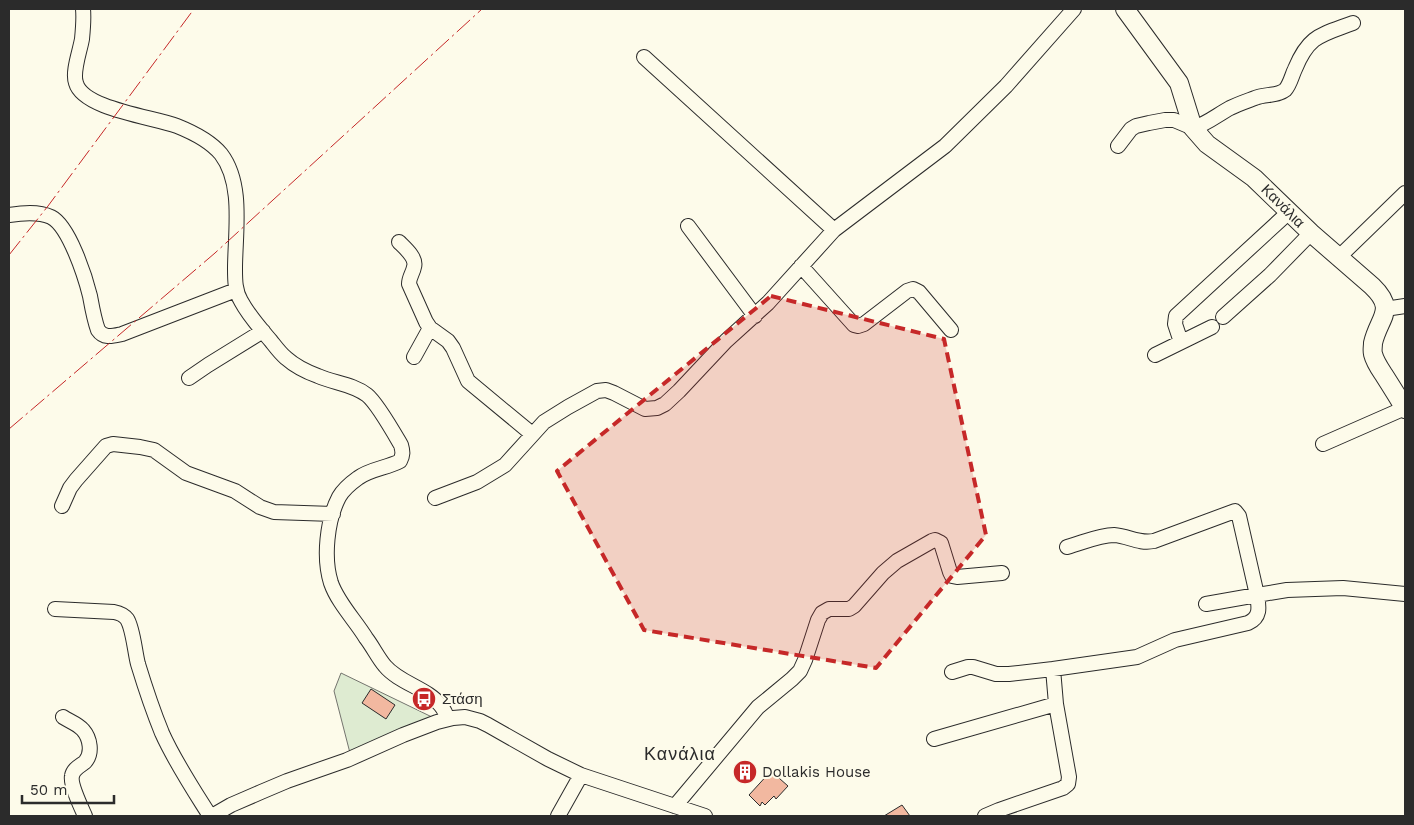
<svg xmlns="http://www.w3.org/2000/svg" width="1414" height="825" viewBox="0 0 1414 825" font-family="'Work Sans',sans-serif">
  <style>
    .green { fill: #deebd1; stroke: #74746e }
    .building { fill: #f2b8a0; stroke: #2b2b2b }
    .lines { fill: none; stroke-linecap: round; stroke-linejoin: round }
    .minor-casing { stroke: #2b2b2b; stroke-width: 16 }
    .major-casing { stroke: #2b2b2b; stroke-width: 20 }
    .minor { stroke: #fdfbea; stroke-width: 14 }
    .major { stroke: #fdfbea; stroke-width: 18 }
    .power { stroke: #c62828; stroke-width: 1; stroke-dasharray: 18 4 2.5 4; stroke-linecap: butt }
    .marked { fill: #c62828; fill-opacity: 0.2; stroke: #c62828; stroke-width: 4; stroke-dasharray: 10 6; stroke-linejoin: round }
    .labels { text-anchor: middle; stroke-width: 4; stroke-linejoin: round; paint-order: stroke }
    .street-label { font-size: 15px; fill: #2b2b2b; stroke: #fdfbea }
    .poi-label { font-size: 15px; fill: #2b2b2b; stroke: #fdfbea; text-anchor: start }
    .quarter-label { font-size: 18px; letter-spacing: 1px; fill: #2b2b2b; stroke: #fdfbea }
  </style>
  <rect width="100%" height="100%" fill="#fdfbea"/>
  <!-- green -->
  <path class="green" d="M341 673 434 718 350 753 334 691Z"/>
  <!-- building -->
  <path class="building" d="M371 689 395 705 386 719 362 703Z
    M748 764 753 769 743 780 737 775Z
    M771 771 788 786 776 799 774 796 765 805 762 802 760 806 749 795Z
    M902 805 910 816H884Z"/>
  <g class="lines">
    <!-- minor casing -->
    <g class="minor-casing">
      <path id="minor" d="M83 9C84 19 83 29 82 39 80 51 72 72 76 83 83 109 153 117 177 126 192 132 211 142 221 154 244 184 235 233 235 269 235 280 235 291 241 301 249 316 260 328 271 341 275 346 280 353 286 358 295 366 307 372 318 376 334 383 353 384 367 395 377 403 394 433 401 445 403 452 403 455 400 461 387 468 370 469 358 478 351 483 343 490 339 497 327 520 323 558 331 583 338 603 355 620 366 638 373 647 378 658 385 666 399 683 429 689 441 706 444 709 446 715 448 719
        M644 57 834 230
        M1118 146 1131 129 1136 126 1149 123 1165 120H1174L1193 128C1207 124 1217 115 1230 108 1238 104 1247 101 1255 98 1264 94 1278 96 1285 90 1290 85 1292 75 1295 69 1309 35 1321 35 1353 23
        M9 215C22 213 38 211 51 217 69 226 85 276 90 296 92 307 94 319 98 330 104 339 113 336 122 334L236 290
        M688 226 755 316
        M399 242C405 248 417 258 414 267 413 273 409 277 409 284L426 322 430 328 448 341 453 348 468 381 532 434
        M1339 257 1405 193
        M801 266 854 325 858 326 864 324 907 291 913 289 919 292 951 330
        M1385 309 1405 306
        M1223 317 1270 275 1311 233
        M1181 342 1175 324 1176 316 1289 212
        M1155 355 1212 327
        M414 357 430 328
        M189 378 208 365 263 331
        M1323 444 1405 408
        M435 498 477 482 505 465 544 422 568 407 597 391 606 390 614 393 645 409 657 408 665 404 679 391 726 341 768 303 834 230 945 146 1006 86 1074 9
        M62 506 70 488 76 480 106 446 113 444 140 447 154 450 186 473 235 491 260 507 274 512 333 514
        M1067 547C1082 543 1099 535 1114 535 1129 536 1138 544 1154 541L1235 511 1239 516 1257 595 1206 604
        M55 609 114 612C119 613 124 615 127 619 133 628 135 653 138 664 145 687 153 711 162 733 175 762 193 789 210 816
        M952 672 968 667H973L996 674H1009L1053 669
        M63 717C69 721 78 724 83 730 90 738 93 753 85 762 80 766 73 769 72 776 70 784 81 807 85 816
        M934 739 1056 704
        M675 806 758 707 792 679 800 671 805 660 818 620 822 613 829 609H849L854 606 883 573 897 561 932 541 935 540 941 543 950 572 952 576 957 577 1002 573
        M212 816 231 805 261 792 287 781 347 760 403 735 437 722 453 718 465 717 480 721 488 725 548 759 581 775 705 816
        M558 816 581 775
        M985 816 999 810 1063 788 1068 784 1069 777 1056 704 1053 669 1137 657 1175 640 1248 623C1261 617 1259 607 1257 595L1287 590 1343 588 1405 594"/>
    </g>
    <!-- major casing -->
    <g class="major-casing">
      <path id="major" d="M1125 9 1179 83 1193 128 1207 144 1254 178 1311 233 1372 286C1397 310 1379 317 1373 343 1373 347 1372 350 1373 354 1375 362 1380 369 1384 375 1391 386 1398 397 1405 409"/>
    </g>
    <!-- minor -->
    <use href="#minor" class="minor"/>
    <!-- major -->
    <use href="#major" class="major"/>
    <!-- power -->
    <path class="power" d="M9 255 48 206 194 9
      M9 429 215 253 482 9"/>
  </g>
  <!-- marked area -->
  <path class="marked" d="M771 296 944 339 986 535 876 668 644 630 557 471Z"/>
  <!-- icons -->
  <defs>
    <g id="bus-disc" transform="scale(1.25)"><circle r="9.5" fill="#c62828" stroke="#fdfbea"/><path d="M-5-6H5V4H4V6H2V4H-2V6H-4V4H-5ZM-3.5-4V0h7V-4ZM-3.5 1.2v1.5H-2V1.2ZM2 1.2v1.5H3.5V1.2Z" fill="#fff"/></g>
    <g id="building-disc" transform="scale(1.25)"><circle r="9.5" fill="#c62828" stroke="#fdfbea"/><path d="M-4-6H4V6H1V3H-1V6H-4ZM-2.5-4.3h1.7v1.8h-1.7ZM.8-4.3h1.7v1.8H.8ZM-2.5-1h1.7V.8h-1.7ZM.8-1h1.7V.8H.8Z" fill="#fff"/></g>
  </defs>
  <g fill-rule="evenodd">
    <use href="#bus-disc" x="424" y="699"/>
    <use href="#building-disc" x="745" y="772"/>
  </g>
  <g class="labels">
    <!-- street labels -->
    <g class="street-label">
      <text transform="translate(1283 206) rotate(45)" y="5">Κανάλια</text>
    </g>
    <!-- poi labels -->
    <g class="poi-label">
      <text x="442" y="704">Στάση</text>
      <text x="762" y="777">Dollakis House</text>
    </g>
    <!-- quarter labels -->
    <g class="quarter-label">
      <text x="680" y="760">Κανάλια</text>
    </g>
  </g>
  <!-- border -->
  <rect width="1414" height="825" fill="none" stroke="#2b2b2b" stroke-width="20"/>
  <!-- scale -->
  <path d="M22 795v8h92v-8" fill="none" stroke="#2b2b2b" stroke-width="2.5"/>
  <text x="30" y="795" font-size="15" fill="#2b2b2b" stroke="#fdfbea" stroke-width="4" paint-order="stroke">50 m</text>
</svg>
